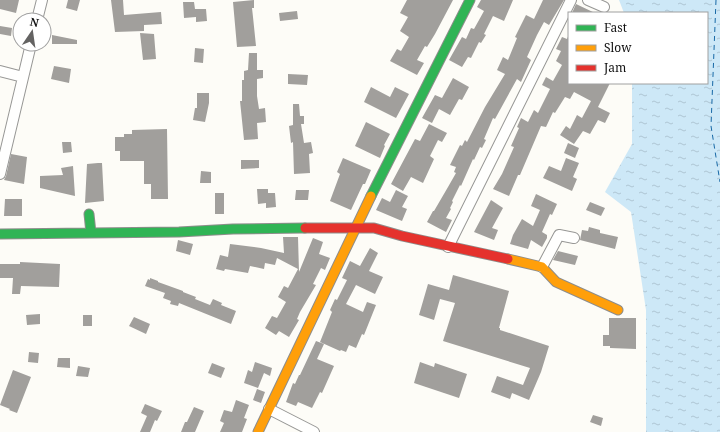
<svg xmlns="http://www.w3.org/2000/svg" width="720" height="432" viewBox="0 0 720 432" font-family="'Noto Serif',serif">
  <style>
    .water { fill: url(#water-ripples) }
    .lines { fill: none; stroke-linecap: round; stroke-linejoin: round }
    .ferry { stroke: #1768a6; stroke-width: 1; stroke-dasharray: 5 4; stroke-linecap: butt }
    .building { fill: #a19f9c }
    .street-casing { stroke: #979795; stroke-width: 12 }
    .fast-casing { stroke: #8e8d8b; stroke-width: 11 }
    .slow-casing { stroke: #8e8d8b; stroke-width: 11 }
    .jam-casing { stroke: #8e8d8b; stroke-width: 11 }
    .street { stroke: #fffffe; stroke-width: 10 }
    .fast { stroke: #30b455; stroke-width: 9 }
    .slow { stroke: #ff9f0a; stroke-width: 9 }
    .jam { stroke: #e5322d; stroke-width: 9 }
  </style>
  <defs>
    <pattern id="water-ripples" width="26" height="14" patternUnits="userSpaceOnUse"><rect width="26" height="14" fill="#cde8f7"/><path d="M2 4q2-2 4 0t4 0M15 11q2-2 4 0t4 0" fill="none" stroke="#afc6d3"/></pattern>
  </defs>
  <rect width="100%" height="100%" fill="#fdfcf7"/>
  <!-- water -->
  <path class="water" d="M619 0H720V432H646V310L631 212 605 192 632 144V83H707V13H624Z"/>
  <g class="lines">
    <!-- ferry -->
    <path class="ferry" d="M716 0 711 126 720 182"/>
  </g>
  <!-- building -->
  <path class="building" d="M0 0H19L16 13 0 9Z
    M68 0H80L77 11 66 8Z
    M111 0H123L124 15 161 12 162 24 144 25V31L115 32Z
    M254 0V8H252L253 17 256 46 237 47 233 2Z
    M407 0H453L435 34 427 47 425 46 417 60 424 63 417 75 390 61 397 49 401 51 409 37 400 31 408 17 400 13Z
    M481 0H513L504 21 493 16 484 34 486 35 481 43 479 42 471 58 468 57 462 67 449 60 462 37 466 39 471 28 474 29 484 11 477 7Z
    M543 0H564L549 25 544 22 537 35 527 57 531 60 521 82 517 79 495 119 493 118 484 139 486 140 482 148 480 147 474 160 473 159 461 186 460 185 452 201 453 202 450 208 451 209 446 218 452 220 446 232 427 222 433 211H434L448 187 456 173 454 172 456 167 450 165 460 145 462 146 465 140 467 142 485 107 505 74 497 70 503 57 508 60 517 38 515 37 526 15 534 19Z
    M183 2H194L195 9H206L207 21 196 22V17L184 18Z
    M576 4 595 13H572Z
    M297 11 298 19 280 21 279 13Z
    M0 26 12 28 11 36 0 34Z
    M140 33 154 34 156 59 143 60Z
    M569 34V83H610L598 107 610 113 605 123 598 120 590 134 583 131 574 144 560 135 566 126 570 129 577 115 582 118 591 101 574 92 570 99 565 97 555 113 553 112 546 127 541 126 520 175H518L509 196 493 189 502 174 514 147 511 146 519 128 517 127 521 118 528 122 534 110 538 113 550 89 542 85 546 77 553 81 562 65 556 61 561 51 556 49 562 37 567 39Z
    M52 35 77 40V44H52Z
    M195 48 204 49 203 63 194 62Z
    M249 53H257V70H263V78L257 79V96L259 109 265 108 266 122 257 123 258 139 244 140 240 101H242V80H244V71L248 70Z
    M54 66 71 69 69 83 51 79Z
    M288 74 308 75 307 85 288 84Z
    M453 78 469 87 462 100 459 99 450 115 439 109 432 123 422 118 435 95 442 98Z
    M371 87 390 97 395 87 409 94 396 118 364 102Z
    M197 93H209V103L205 122 193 120 195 108H197Z
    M293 104H299L300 116H304V124H301L304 143 311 142 313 153 309 154 310 173 294 174 293 142 291 143 289 126 293 125Z
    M366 122 390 134 384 145 385 146 380 158 355 146Z
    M429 124 447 133 442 142 438 140 430 156 434 159 423 183 411 177 403 191 391 184 415 139 420 141Z
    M167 129 168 199H151V184H144V161H120V151H115V137H124V134H132V130Z
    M62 142H71L72 152 63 153Z
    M568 143 579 148 575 158 564 153Z
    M11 154 27 157 24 184 4 180 6 176Z
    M343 158 371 170 365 184H363L351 210 330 201 340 174 337 172Z
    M566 158 579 163 573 177 577 179 572 191 543 178 549 166 561 171Z
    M241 160H259V168L241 169Z
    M98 163H102L104 201 85 203 87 164Z
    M73 166 75 196 40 188V176L63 175 61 168Z
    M201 171 211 172V183H200Z
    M257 189H268V193H275L276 207 266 208V203L258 204Z
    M296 190H309L308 200H295Z
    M396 190 408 196 402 207 407 209 402 221 376 210 382 198 390 202Z
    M215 193H224V214H215Z
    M536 194 557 204 552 215 550 214 542 232 547 235V238L542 247 531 240 528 249 510 244 513 235 522 219 533 226 540 210 531 206Z
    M5 199H22V216H4Z
    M491 200 503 208 492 228 498 230 494 240 474 232Z
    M590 202 605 208 601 216 586 210Z
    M589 227 600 230V233L618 237 615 249 580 240 582 230 588 231Z
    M283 237H298L299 272 313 238 323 242 319 254 330 258 325 270 321 268 313 284 316 285 300 312 297 319 299 320 289 337 279 331 276 335 265 328 272 316 277 318 286 302 278 297 284 286 288 288 298 269 277 258 275 265 265 263 264 269 250 266 248 273 225 269 224 271 216 269 220 255 228 257 230 244 261 248 284 253Z
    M178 240 193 244 190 255 176 251Z
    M370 248 378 253 369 271 383 277 375 294 356 285 346 304 363 312 367 302 376 305 364 335 362 334 356 348 349 345 346 352 341 350 340 351 320 342 332 312 330 310 335 299 337 300 347 280 342 278 350 261 360 266Z
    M558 251 578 256 575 265 553 260Z
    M20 262 60 264 59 287 21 286 20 294H12L13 278H0V264H20Z
    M453 275 509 291 499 328H500V330L549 346 541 372 529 400 512 393 510 399 491 392 497 376 523 385 530 368 443 341 455 303 440 299 434 320 419 315 428 284 449 290Z
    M150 278 158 281V282L183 291V292L196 297 195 299 210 305 213 299 222 303 221 305 236 311 231 324 179 303 178 306 170 304 171 301 163 298 165 293 145 286 148 279 150 280Z
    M40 314V324L27 325 26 315Z
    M83 315H92V326H83Z
    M134 317 150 324 146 334 129 326Z
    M609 318H636V349L610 348V346H603V335H609Z
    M316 341 324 344 317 359 334 366 322 393 320 392 312 408 298 402 296 406 286 402 293 383 295 384 299 375H300Z
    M29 352 39 353 38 363 28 362Z
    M58 358H70V368L57 367Z
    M255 362 272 368 270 376 264 373 258 388 244 383 248 370 252 372Z
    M420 362 434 367 435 363 467 374 459 398 414 383Z
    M212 363 225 368 221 378 208 373Z
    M78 366 90 368 88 377 76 376Z
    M13 370 31 377 17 413 9 410 10 409 0 405Z
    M257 389 265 392 261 403 253 400Z
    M236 400 249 405 244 418 247 419 242 432H220L224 423 220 421 224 410 232 412Z
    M145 404 162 411 157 421 155 420 150 432H140L147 416 141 413Z
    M194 407 204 411 195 432H181L185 422H187Z
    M593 415 603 418 601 426 590 422Z"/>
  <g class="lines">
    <!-- street casing -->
    <g class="street-casing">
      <path id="street" d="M588 0 604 7
        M37 20 42 0
        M0 71 23 77
        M0 174 31 44
        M448 247 571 0
        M542 267 559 235 574 238
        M269 409 314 432"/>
    </g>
    <!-- fast casing -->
    <g class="fast-casing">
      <path id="fast" d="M371 196 470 0
        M89 214 91 233
        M0 234 179 232 233 229 305 228"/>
    </g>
    <!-- slow casing -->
    <g class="slow-casing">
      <path id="slow" d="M508 259 542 267 556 282 618 310
        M258 432 371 196"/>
    </g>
    <!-- jam casing -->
    <g class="jam-casing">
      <path id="jam" d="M305 228H374L402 236 508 259"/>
    </g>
    <!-- street -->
    <use href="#street" class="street"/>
    <!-- fast -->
    <use href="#fast" class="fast"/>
    <!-- slow -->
    <use href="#slow" class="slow"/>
    <!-- jam -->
    <use href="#jam" class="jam"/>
  </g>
  <!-- legend -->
  <rect x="568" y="12" width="140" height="72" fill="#ffffff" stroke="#a0a0a0"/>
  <rect x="576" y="25" width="20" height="6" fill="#30b455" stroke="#a0a0a0"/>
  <text x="604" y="32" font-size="12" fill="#111111">Fast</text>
  <rect x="576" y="45" width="20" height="6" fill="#ff9f0a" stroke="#a0a0a0"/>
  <text x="604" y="52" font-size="12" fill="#111111">Slow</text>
  <rect x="576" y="65" width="20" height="6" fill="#e5322d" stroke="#a0a0a0"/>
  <text x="604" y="72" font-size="12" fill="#111111">Jam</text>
  <!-- north arrow -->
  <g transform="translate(32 32) rotate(13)"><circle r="19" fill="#ffffff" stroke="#a0a0a0"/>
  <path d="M0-3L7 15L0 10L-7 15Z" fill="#646362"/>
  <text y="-6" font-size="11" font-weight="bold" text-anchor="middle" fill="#111111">N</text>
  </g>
</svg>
